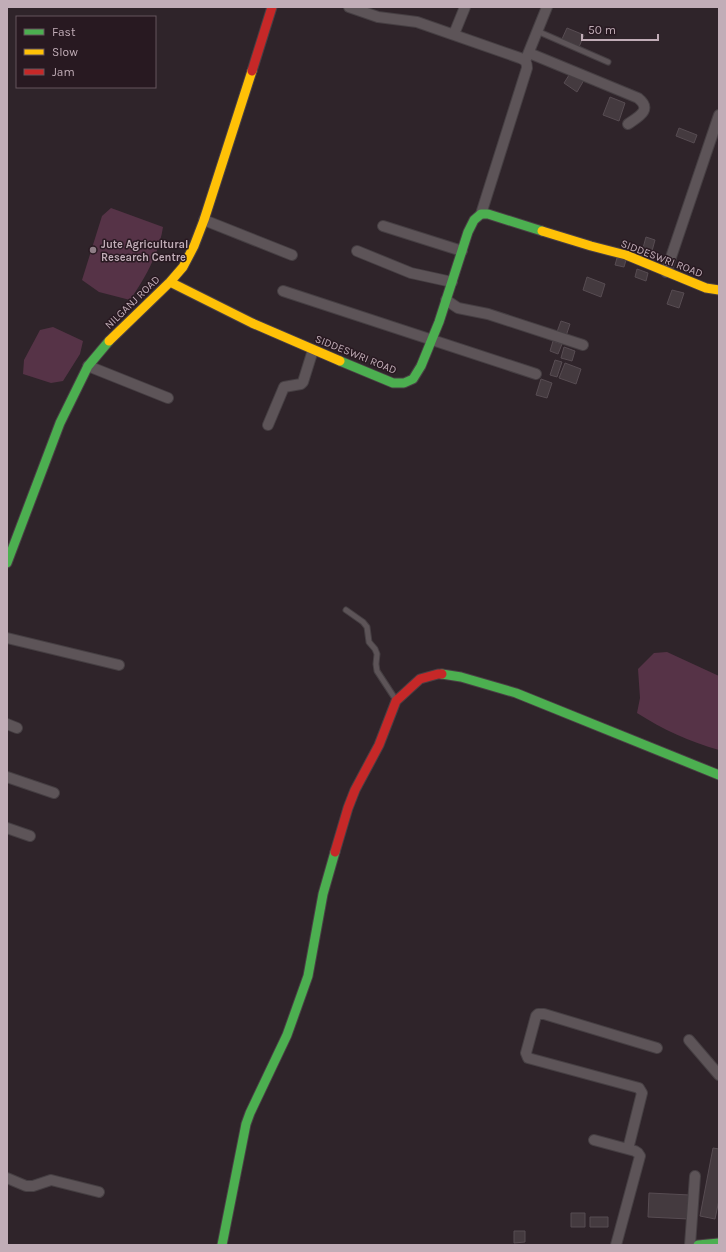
<svg xmlns="http://www.w3.org/2000/svg" width="726" height="1252" viewBox="0 0 726 1252" font-family="Karla,sans-serif">
  <style>
    .water { fill: #563347 }
    .building { fill: #443a3f; stroke: #574c52 }
    .lines { fill: none; stroke-linecap: round; stroke-linejoin: round }
    .lane-casing { stroke: #463f43; stroke-width: 7 }
    .street-casing { stroke: #463f43; stroke-width: 12 }
    .fast-casing { stroke: #493f44; stroke-width: 11 }
    .slow-casing { stroke: #493f44; stroke-width: 11 }
    .jam-casing { stroke: #493f44; stroke-width: 11 }
    .lane { stroke: #5d5458; stroke-width: 5 }
    .street { stroke: #5d5458; stroke-width: 10 }
    .fast { stroke: #4caf50; stroke-width: 9 }
    .slow { stroke: #ffc107; stroke-width: 9 }
    .jam { stroke: #c62828; stroke-width: 9 }
    .poi-dot { fill: #8e7d86; stroke: #281921; stroke-width: 1.5 }
    .labels { text-anchor: middle; stroke-width: 3; stroke-linejoin: round; paint-order: stroke }
    .poi-label { font-size: 11px; font-weight: bold; fill: #c1adb7; stroke: #281921; text-anchor: start }
    .street-label { font-size: 11px; fill: #c1adb7; stroke: #281921 }
  </style>
  <rect width="100%" height="100%" fill="#2f242a"/>
  <!-- water -->
  <path class="water" d="M111 208 163 227C159 254 145 278 130 300L99 292 82 280 102 216Z
    M53 327 83 341 80 354 63 381 51 383 23 374 24 360 40 330Z
    M667 652 719 676V750C690 742 662 729 637 713L640 698 638 669 654 653Z"/>
  <!-- building -->
  <path class="building" d="M567 28 584 35 579 47 562 39Z
    M571 72 584 80 577 92 564 83Z
    M610 97 625 103 619 121 603 115Z
    M679 128 697 135 694 143 676 136Z
    M646 237 655 240 652 251 643 248Z
    M617 258 626 260 624 267 615 265Z
    M637 269 648 273 646 281 635 277Z
    M587 277 605 284 601 297 583 290Z
    M672 290 684 293 679 308 667 304Z
    M561 321 570 324 566 336 557 332Z
    M553 341 562 344 558 354 550 351Z
    M564 347 575 351 572 361 561 358Z
    M555 360 562 362 557 377 550 375Z
    M565 363 581 369 576 384 559 378Z
    M541 379 552 383 547 398 536 395Z
    M713 1148 719 1149V1200L715 1219 700 1216Z
    M649 1193 690 1195 689 1219 648 1217Z
    M571 1213H585V1227H571Z
    M590 1217H608V1227H590Z
    M514 1231H525V1242L514 1243Z"/>
  <g class="lines">
    <!-- lane casing -->
    <g class="lane-casing">
      <path id="lane" d="M537 31 608 62
        M346 610 363 622 367 627 369 642 375 649 377 654 376 664 377 671 396 700"/>
    </g>
    <!-- street casing -->
    <g class="street-casing">
      <path id="street" d="M349 7 378 17 417 22 520 58C525 60 527 62 527 68L481 214
        M454 34 465 7
        M529 53 638 98C653 110 638 117 628 124
        M526 59 547 7
        M204 220 292 255
        M383 226 462 251
        M357 251 411 273 452 282
        M666 272 719 115
        M283 291 536 374
        M446 300 458 308 488 314 583 345
        M88 366 168 398
        M268 425 284 387 301 384 303 382 313 350
        M7 638 119 665
        M7 724 17 728
        M7 777 54 793
        M7 828 30 836
        M689 1040 719 1075
        M594 1140 635 1151 638 1153 640 1156 616 1245
        M628 1149 642 1093 639 1088 528 1058 526 1053 536 1016 538 1014H544L657 1048
        M7 1178 26 1186H33L51 1180 99 1192
        M690 1245 695 1176"/>
    </g>
    <!-- fast casing -->
    <g class="fast-casing">
      <path id="fast" d="M340 361 393 383H404L413 379 421 366 439 322 468 232 474 220 481 214H488L542 231
        M7 563 60 423 88 366 109 341
        M442 674 461 677 516 693 719 775
        M222 1245 246 1124 250 1113 287 1035 308 976 323 894 335 852
        M698 1245 719 1243"/>
    </g>
    <!-- slow casing -->
    <g class="slow-casing">
      <path id="slow" d="M542 231 591 246 626 255 706 288 719 290
        M170 282 252 323 340 361
        M109 341 170 282 183 267 194 246 204 220 252 71"/>
    </g>
    <!-- jam casing -->
    <g class="jam-casing">
      <path id="jam" d="M252 71 272 7
        M335 852 348 808 355 790 379 745 396 701 420 679 438 674H442"/>
    </g>
    <!-- lane -->
    <use href="#lane" class="lane"/>
    <!-- street -->
    <use href="#street" class="street"/>
    <!-- fast -->
    <use href="#fast" class="fast"/>
    <!-- slow -->
    <use href="#slow" class="slow"/>
    <!-- jam -->
    <use href="#jam" class="jam"/>
  </g>
  <!-- markers -->
  <circle class="poi-dot" cx="93" cy="250" r="4"/>
  <g class="labels">
    <!-- poi labels -->
    <g class="poi-label">
      <text x="101" y="248">Jute Agricultural<tspan x="101" dy="13">Research Centre</tspan></text>
    </g>
    <!-- street labels -->
    <g class="street-label">
      <text transform="translate(662 258) rotate(21)" y="4">SIDDESWRI ROAD</text>
      <text transform="translate(132 302) rotate(-44)" y="4">NILGANJ ROAD</text>
      <text transform="translate(356 354) rotate(22)" y="4">SIDDESWRI ROAD</text>
    </g>
  </g>
  <!-- border -->
  <rect width="726" height="1252" fill="none" stroke="#c1adb7" stroke-width="16"/>
  <!-- legend -->
  <rect x="16" y="16" width="140" height="72" fill="#281921" stroke="#65545d"/>
  <rect x="24" y="29" width="20" height="6" fill="#4caf50" stroke="#65545d"/>
  <text x="52" y="36" font-size="12" fill="#c1adb7">Fast</text>
  <rect x="24" y="49" width="20" height="6" fill="#ffc107" stroke="#65545d"/>
  <text x="52" y="56" font-size="12" fill="#c1adb7">Slow</text>
  <rect x="24" y="69" width="20" height="6" fill="#c62828" stroke="#65545d"/>
  <text x="52" y="76" font-size="12" fill="#c1adb7">Jam</text>
  <!-- scale -->
  <path d="M582 34v6h76v-6" fill="none" stroke="#c1adb7" stroke-width="2"/>
  <text x="588" y="34" font-size="12" fill="#c1adb7" stroke="#281921" stroke-width="3" paint-order="stroke">50 m</text>
</svg>
